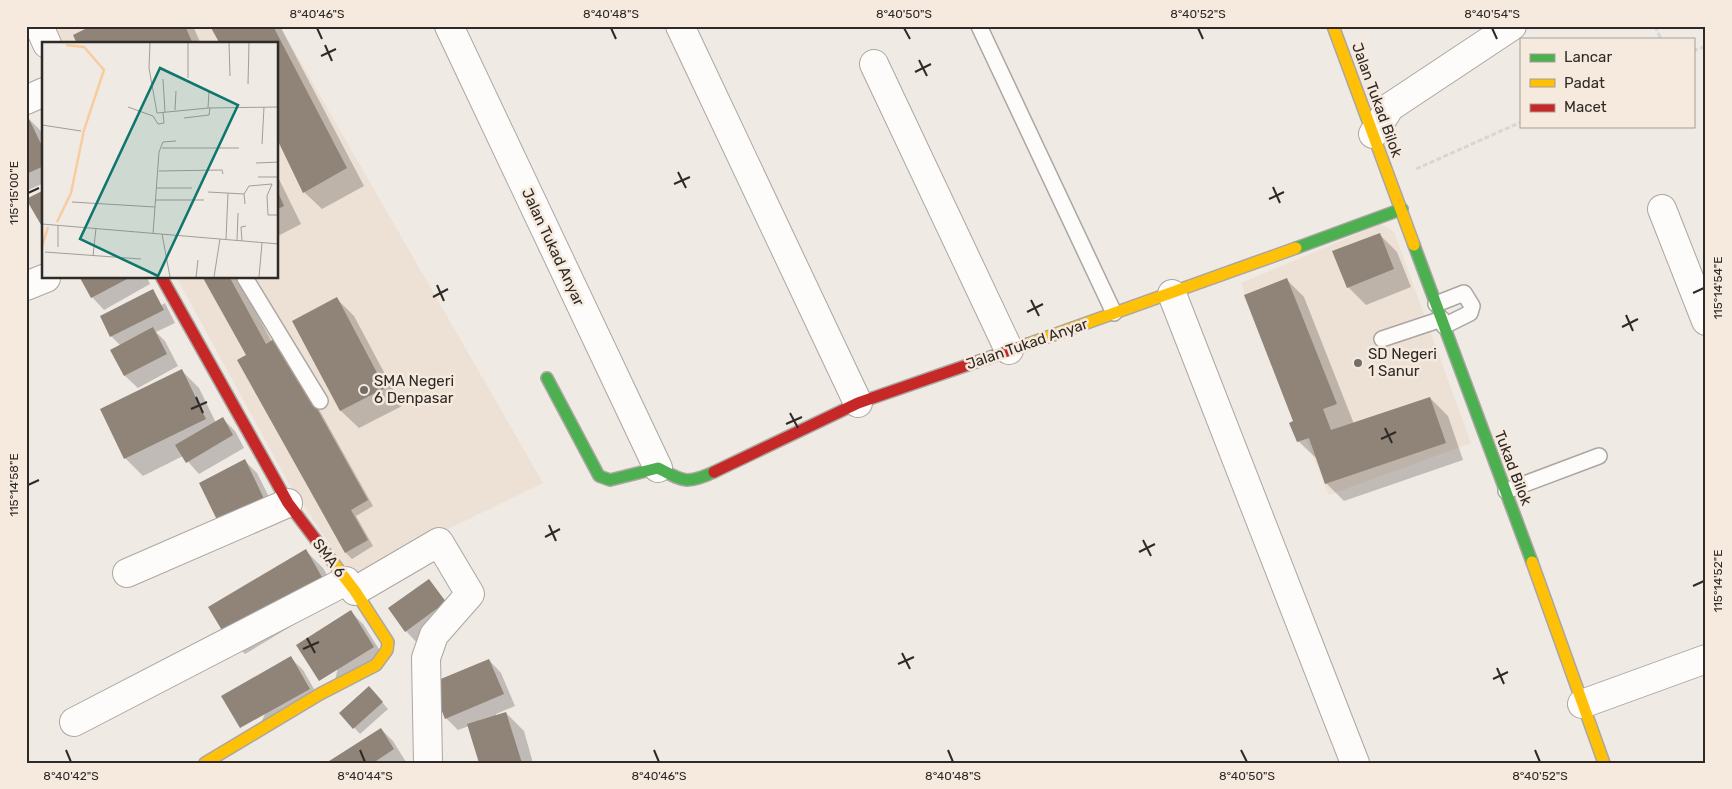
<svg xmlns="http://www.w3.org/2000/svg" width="1732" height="789" viewBox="0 0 1732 789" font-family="Rubik,sans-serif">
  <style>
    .built { fill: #ede0d4 }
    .shadow { fill: #0003 }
    .building { fill: #8f8477 }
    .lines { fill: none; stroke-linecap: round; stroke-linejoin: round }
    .lane-casing { stroke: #aba6a1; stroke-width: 18 }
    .street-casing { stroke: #aba6a1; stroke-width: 30 }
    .fast-casing { stroke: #aba6a1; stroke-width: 14 }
    .slow-casing { stroke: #aba6a1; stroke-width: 14 }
    .jam-casing { stroke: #aba6a1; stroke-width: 14 }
    .path { stroke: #d8d6d4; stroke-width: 3; stroke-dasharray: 5 2.5; stroke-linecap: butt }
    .lane { stroke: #fdfcfb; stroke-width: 15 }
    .street { stroke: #fdfcfb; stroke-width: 28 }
    .fast { stroke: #4caf50; stroke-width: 11 }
    .slow { stroke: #ffc107; stroke-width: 11 }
    .jam { stroke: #c62828; stroke-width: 11 }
    .ticks { fill: none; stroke: #2f2a26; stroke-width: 2 }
    .poi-dot { fill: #736d68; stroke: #f6eade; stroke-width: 2 }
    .labels { text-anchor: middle; stroke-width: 5; stroke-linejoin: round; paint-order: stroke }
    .street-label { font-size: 15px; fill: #2f2a26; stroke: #f6eade }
    .poi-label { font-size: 15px; fill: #2f2a26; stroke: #f6eade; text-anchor: start }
    .inset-river { fill: none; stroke: #f7cd9f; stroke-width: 2.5 }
    .inset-road { fill: none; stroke: #a39d98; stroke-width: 1 }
    .view { fill: #0f766e; fill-opacity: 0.15; stroke: #0f766e; stroke-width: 2.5 }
    .inset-edge { fill: none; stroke: #2f2a26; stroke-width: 2.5 }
    .neatline { fill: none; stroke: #2f2a26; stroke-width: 2 }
    .ticks-label { font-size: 12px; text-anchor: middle; fill: #2f2a26 }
  </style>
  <rect width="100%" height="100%" fill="#f0eae4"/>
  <!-- built -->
  <path class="built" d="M51 26H280L543 483 351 576 288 482 177 278H278V44H59Z
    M1381 224 1394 232 1471 443 1329 495 1241 283Z"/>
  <!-- shadow -->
  <path class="shadow" d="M96 26H193L201 44H79Z
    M212 26H280L364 186 322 209 304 192 278 138V44Z
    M28 118 40 130 44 138V183L26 191Z
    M278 177 301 224 278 236Z
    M1379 234 1397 252 1411 287 1366 305 1348 287Z
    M81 278H147L150 284 104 310 92 297Z
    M205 278H237L272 342 283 345 373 506 356 516 373 546 352 559 346 553 238 360 247 355Z
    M1287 280 1304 297 1354 424 1430 398 1448 416 1463 460 1344 501 1326 483 1317 459 1298 441Z
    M337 299 354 316 402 406 359 428 341 411 294 322Z
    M165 303 175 323 156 332 165 341 178 366 138 388 125 376 112 350 121 346 111 336Z
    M182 371 199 388 216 423 223 419 235 431 244 448 199 474 183 456 143 476 125 458Z
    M245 461 257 473 278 515 200 483Z
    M305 550 323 568 340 597 245 654 227 636Z
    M428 580 457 615 418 644 406 631 390 608Z
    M351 612 363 624 386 660 332 693Z
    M291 658 303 670 321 701 253 740Z
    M489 660 501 673 515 706 496 714V716L506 713 524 731 533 763H480L469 726 458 730 446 718Z
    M374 693 388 709 360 734 341 713Z
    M381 729 393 741 406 762 328 763Z"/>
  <!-- building -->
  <path class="building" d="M91 26H185L193 44H77L73 35Z
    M210 26H273L347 168 303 193 278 141V44H220Z
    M26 117H28L44 150V166L26 174Z
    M44 190V230L26 199Z
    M278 192 284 206 278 209Z
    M1380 233 1394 269 1347 288 1332 251Z
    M80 278H129L91 298Z
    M203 278H230L266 344 277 337 368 500 351 510 368 540 345 553 237 360 246 355Z
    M1287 278 1337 404 1323 409 1331 430 1430 397 1446 443 1325 484 1309 438 1297 442 1289 423 1293 421 1244 295Z
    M153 289 164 310 110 337 100 316Z
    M337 297 385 388 340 411 292 321Z
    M153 327 167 354 124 376 110 350Z
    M182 369 206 419 124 459 100 409Z
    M223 417 233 435 186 463 175 445Z
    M245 459 266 503 220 526 199 483Z
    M306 549 323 579 226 637 208 607Z
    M429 579 446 602 405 632 388 608Z
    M351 610 374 647 319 681 296 645Z
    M291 656 310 689 240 728 221 696Z
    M489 659 504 694 445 719 431 683Z
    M369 686 383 702 353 729 339 713Z
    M506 712 522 763H479L467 724Z
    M381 728 394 749 373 763H326Z"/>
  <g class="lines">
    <!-- lane casing -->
    <g class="lane-casing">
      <path id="lane" d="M979 26 1114 313
        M245 278 320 401
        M1436 304 1464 293 1472 306 1470 313 1444 326
        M1382 339 1442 319
        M1506 491 1599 456"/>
    </g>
    <!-- street casing -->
    <g class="street-casing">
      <path id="street" d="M39 26 47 44
        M449 26 658 468
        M680 26 858 403
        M874 64 1009 350
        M26 100 44 92
        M1373 134 1390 107 1512 26
        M1662 209 1706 321
        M26 286 46 278
        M1172 294 1355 763
        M127 573 288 503
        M355 591 439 542 470 594 434 635 426 658 428 763
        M1582 704 1706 659
        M74 722 346 581"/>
    </g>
    <!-- fast casing -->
    <g class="fast-casing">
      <path id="fast" d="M1414 245 1532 562
        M1296 248 1402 209
        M547 378 599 476 610 480 658 468C683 481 686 485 714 472"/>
    </g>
    <!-- slow casing -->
    <g class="slow-casing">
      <path id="slow" d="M1333 26 1414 245
        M1028 344 1296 248
        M1532 562 1604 763
        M205 763 320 694 376 665 387 650 388 642 355 591 319 544"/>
    </g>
    <!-- jam casing -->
    <g class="jam-casing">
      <path id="jam" d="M162 278 288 503 319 544
        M714 472 858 403 1028 344"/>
    </g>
    <!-- path -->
    <path class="path" d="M1655 26 1661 39
      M1693 51 1706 46
      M1416 169 1521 122"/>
    <!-- lane -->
    <use href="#lane" class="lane"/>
    <!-- street -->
    <use href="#street" class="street"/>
    <!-- fast -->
    <use href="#fast" class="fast"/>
    <!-- slow -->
    <use href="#slow" class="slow"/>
    <!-- jam -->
    <use href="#jam" class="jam"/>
  </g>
  <!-- ticks -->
  <path class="ticks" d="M317 28 322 39M611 28 616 39M904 28 910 39M1198 28 1203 39M1492 28 1497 39M325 45 332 61M321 56 336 49M919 60 927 76M915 72 931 64M678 172 686 188M674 184 690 177M1273 187 1280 203M28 193 39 188M1269 199 1284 192M437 285 444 301M1693 293 1704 288M433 297 448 289M1031 300 1039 316M1027 312 1043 304M1626 315 1633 331M1622 327 1638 319M196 397 203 413M191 409 207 402M790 413 798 428M786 424 802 417M1385 428 1392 443M1381 439 1396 432M28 485 39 480M549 525 556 541M545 537 560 529M1143 540 1151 556M1139 552 1155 544M1693 586 1704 581M307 638 315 653M303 649 319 642M902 653 910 669M898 664 914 657M1497 668 1504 684M1493 679 1508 672M66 750 71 762M360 750 365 762M654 750 659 762M948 750 953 762M1241 750 1247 762M1535 750 1540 762"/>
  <!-- markers -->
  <g class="poi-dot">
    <circle cx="1358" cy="363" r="5"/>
    <circle cx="364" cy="390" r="5"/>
  </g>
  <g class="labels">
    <!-- street labels -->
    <g class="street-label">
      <text transform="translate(1377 100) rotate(70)" y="5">Jalan Tukad Bilok</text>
      <text transform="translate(553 247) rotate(65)" y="5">Jalan Tukad Anyar</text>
      <text transform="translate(1027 344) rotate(-19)" y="5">Jalan Tukad Anyar</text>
      <text transform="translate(1513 468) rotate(69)" y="5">Tukad Bilok</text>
      <text transform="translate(329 558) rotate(53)" y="5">SMA 6</text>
    </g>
    <!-- poi labels -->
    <g class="poi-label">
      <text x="1368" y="359">SD Negeri<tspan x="1368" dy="17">1 Sanur</tspan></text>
      <text x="374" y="386">SMA Negeri<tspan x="374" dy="17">6 Denpasar</tspan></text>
    </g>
  </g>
  <!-- overview -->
  <g transform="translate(42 42)">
    <rect width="236" height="236" fill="#f0eae4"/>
    <path class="inset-river" d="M15 180 29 151 42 88 62 28 42 5 24 3M0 204 6 185"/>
    <path class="inset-road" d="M108 1 107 26 115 71 166 66 237 65M187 1 188 34M146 36V1M121 37 123 70M206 42 207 1M86 65 111 74 116 82 122 81 121 71M166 66 167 49M133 68 134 49M142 76 167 73 168 66M0 83 39 89M220 102 222 65M120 106H197M214 121 237 120M117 129 180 128 181 132M216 135H237M115 146H150M166 150 202 152M114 158H162M30 160 113 165M203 162 202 152 207 144 230 142 225 154 226 173H237M0 182 237 202M111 192 117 110 121 100 134 99M120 192 128 235M184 197 186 151M195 198 196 171M200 199 199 185 204 184M16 205V184M3 210 99 217M51 214 54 186M154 235 156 218M172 235 178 197M217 235 220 201"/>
    <path class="view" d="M118 26 196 63 116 234 38 197Z"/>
    <rect width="236" height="236" class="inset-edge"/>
  </g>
  <!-- border -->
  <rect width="1732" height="789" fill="none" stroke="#f6eade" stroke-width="55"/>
  <!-- legend -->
  <rect x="1520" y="38" width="175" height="90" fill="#f6eade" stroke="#a69d94"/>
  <rect x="1530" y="54" width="25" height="8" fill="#4caf50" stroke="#a69d94"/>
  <text x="1564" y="62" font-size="15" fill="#2f2a26">Lancar</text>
  <rect x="1530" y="79" width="25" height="8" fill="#ffc107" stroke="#a69d94"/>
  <text x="1564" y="88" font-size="15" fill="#2f2a26">Padat</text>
  <rect x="1530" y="104" width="25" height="8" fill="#c62828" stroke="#a69d94"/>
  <text x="1564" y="112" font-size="15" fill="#2f2a26">Macet</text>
  <rect x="28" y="28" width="1676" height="734" class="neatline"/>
  <g class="ticks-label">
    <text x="317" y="18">8°40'46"S</text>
    <text x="611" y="18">8°40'48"S</text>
    <text x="904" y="18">8°40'50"S</text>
    <text x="1198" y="18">8°40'52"S</text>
    <text x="1492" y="18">8°40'54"S</text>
    <text transform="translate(14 193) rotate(-90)" y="4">115°15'00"E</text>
    <text transform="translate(1718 288) rotate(-90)" y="4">115°14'54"E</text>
    <text transform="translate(14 485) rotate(-90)" y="4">115°14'58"E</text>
    <text transform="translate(1718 581) rotate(-90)" y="4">115°14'52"E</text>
    <text x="71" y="780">8°40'42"S</text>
    <text x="365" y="780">8°40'44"S</text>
    <text x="659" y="780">8°40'46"S</text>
    <text x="953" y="780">8°40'48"S</text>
    <text x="1247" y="780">8°40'50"S</text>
    <text x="1540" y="780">8°40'52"S</text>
  </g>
</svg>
